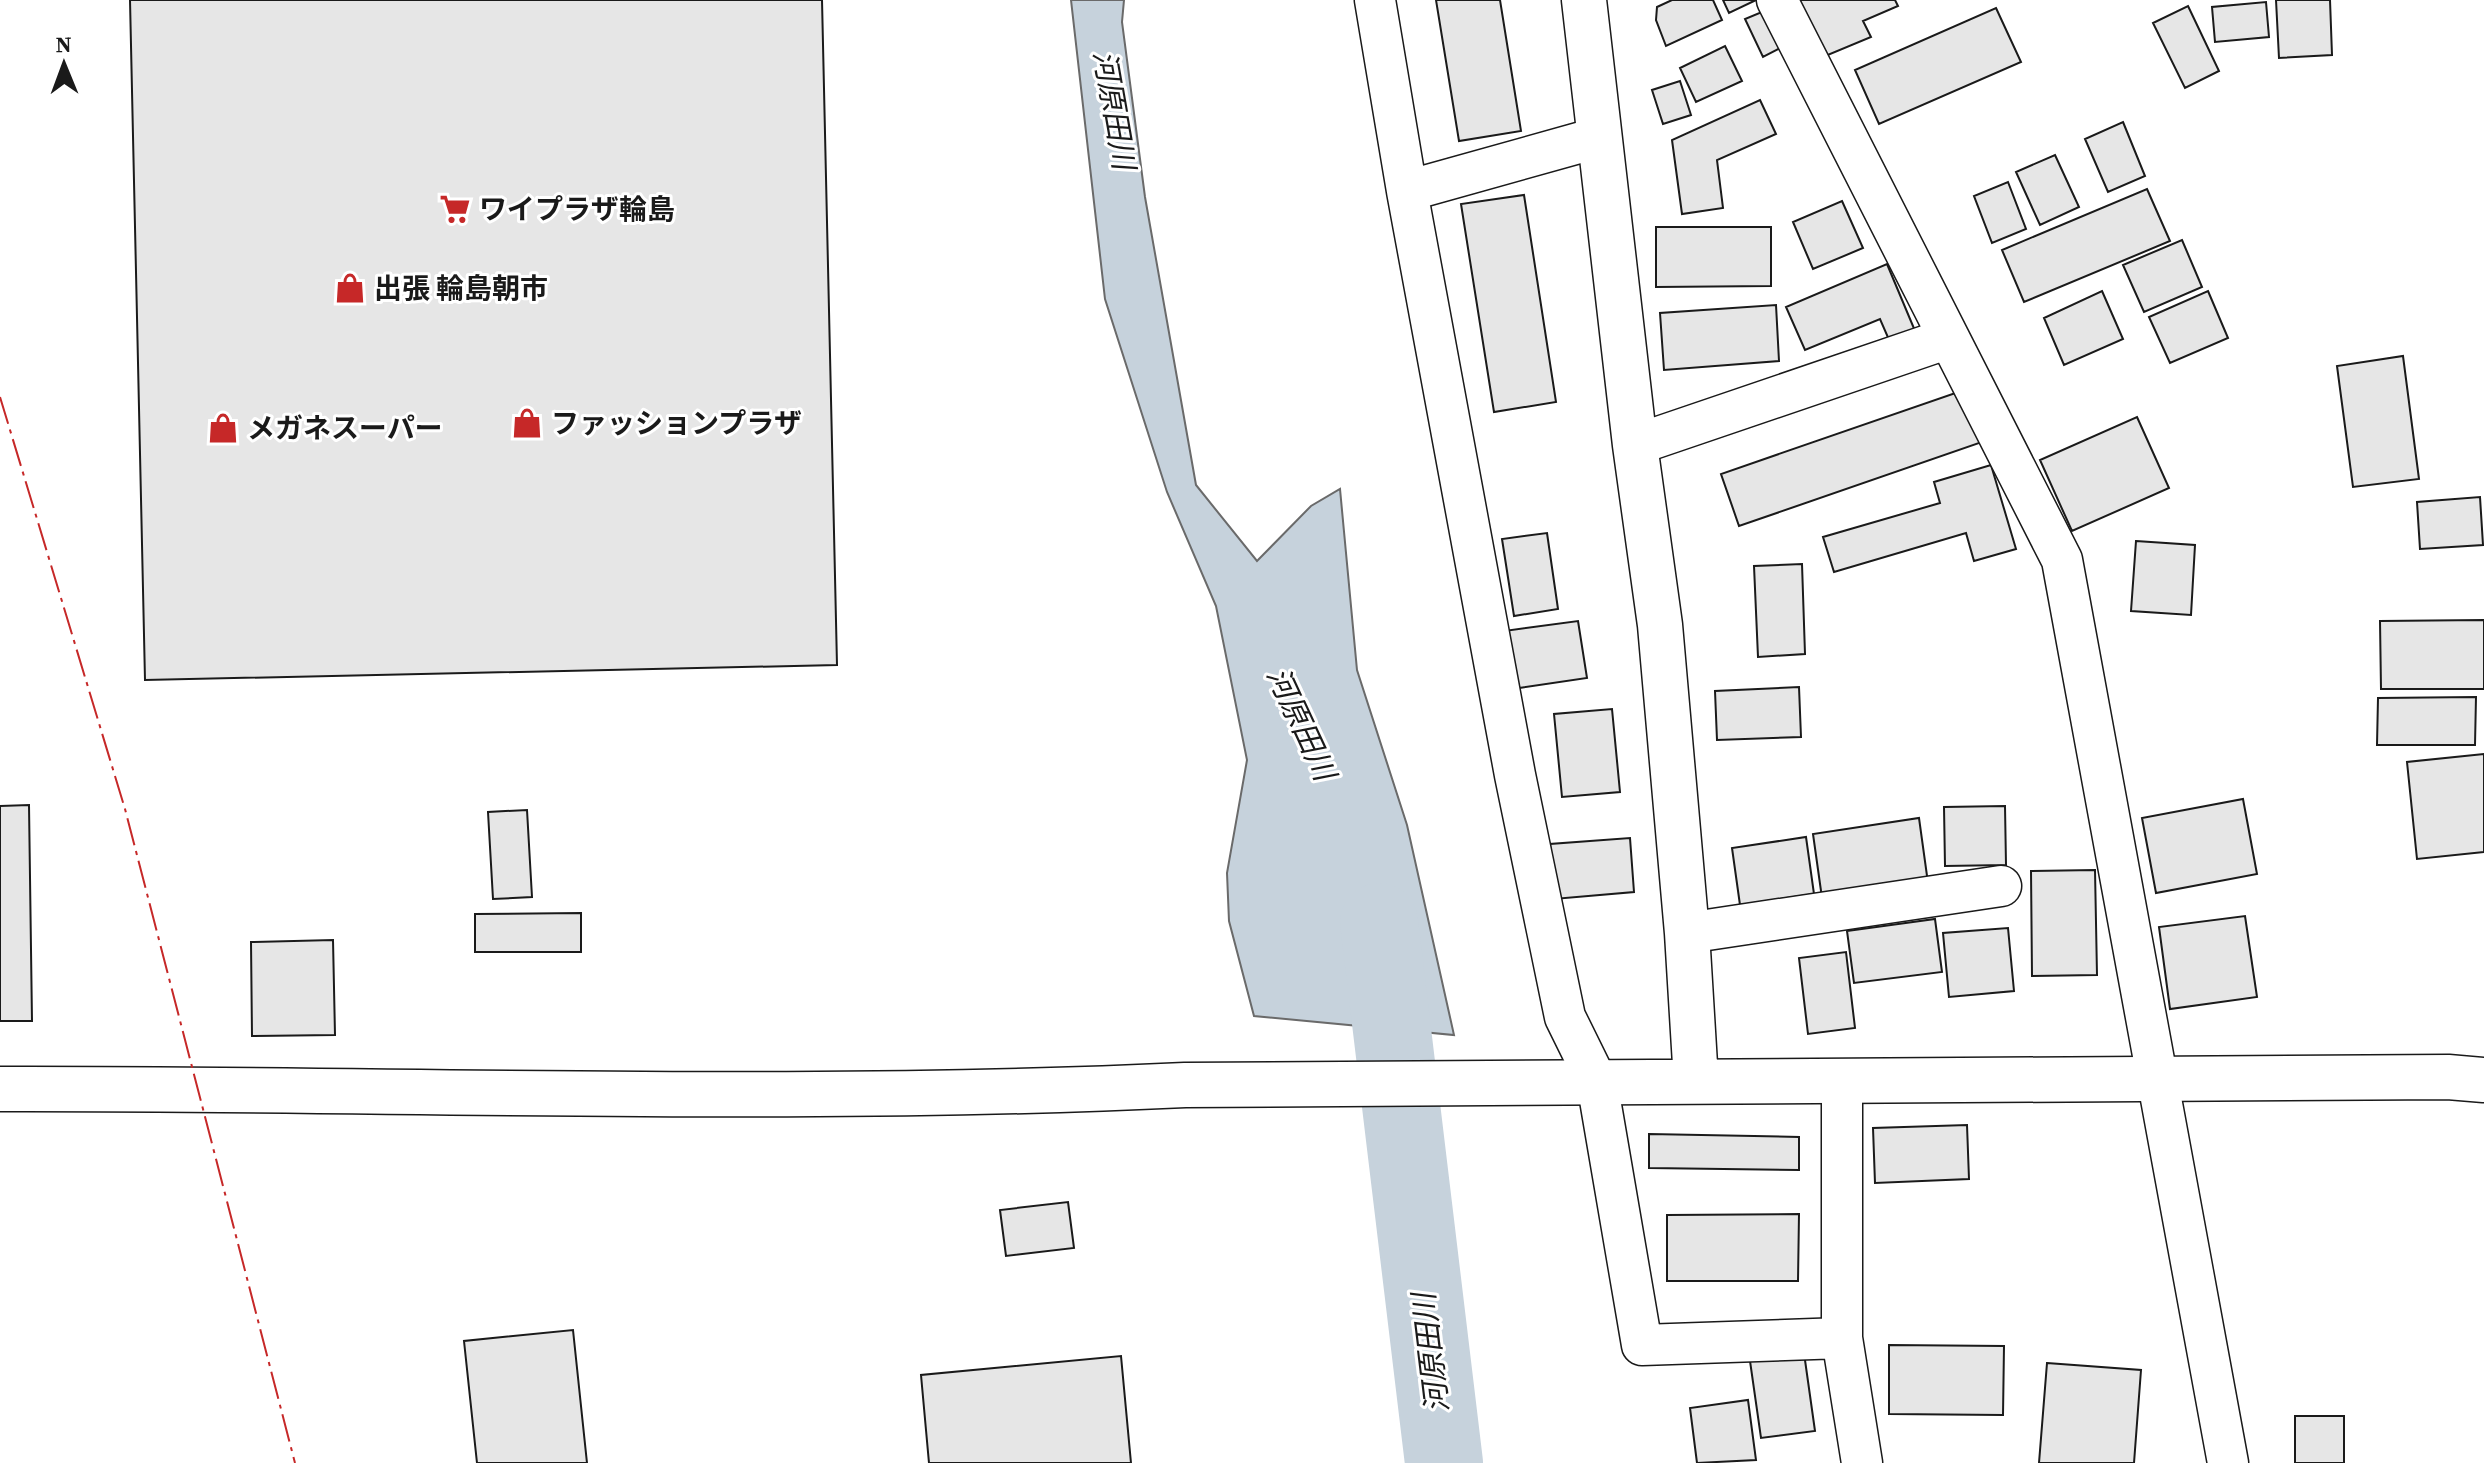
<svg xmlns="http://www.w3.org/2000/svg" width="2484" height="1463" viewBox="0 0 2484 1463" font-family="'Source Serif 4','Noto Sans JP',serif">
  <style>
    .water { fill: #c6d2dc; stroke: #6a6a6a; stroke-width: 2 }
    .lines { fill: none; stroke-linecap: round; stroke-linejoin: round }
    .river { stroke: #c6d2dc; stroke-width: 78 }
    .building { fill: #e6e6e6; stroke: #1a1a1a; stroke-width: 2 }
    .street-casing { stroke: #1a1a1a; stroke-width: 43 }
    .secondary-casing { stroke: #1a1a1a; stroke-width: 47 }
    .street { stroke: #fff; stroke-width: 40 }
    .secondary { stroke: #fff; stroke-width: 44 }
    .power { stroke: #c62828; stroke-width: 2; stroke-dasharray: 28 6 4 6; stroke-linecap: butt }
    .labels { text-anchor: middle; stroke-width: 6; stroke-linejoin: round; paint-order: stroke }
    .poi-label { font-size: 28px; font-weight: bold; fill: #1a1a1a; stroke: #fff; text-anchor: start }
    .water-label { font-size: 30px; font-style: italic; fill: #1a1a1a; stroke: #fff }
  </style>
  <rect width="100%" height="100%" fill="#fff"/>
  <!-- water -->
  <path class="water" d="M1071 0H1124L1122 22 1145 197 1196 485 1257 561 1311 506 1340 489 1357 670 1407 825 1454 1035 1254 1016 1229 921 1227 873 1247 760 1216 606 1167 492 1105 299Z"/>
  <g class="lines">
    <!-- river -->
    <path class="river" d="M1379 922 1444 1463"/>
  </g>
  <!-- building -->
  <path class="building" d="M130 0H822L837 665 145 680Z
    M1436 0H1500L1521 131 1459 141Z
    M1672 0H1713L1722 20 1666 46 1656 20 1657 7Z
    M1723 0H1756L1729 13Z
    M1799 0H1895L1898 6 1863 21 1871 37 1823 57Z
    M2276 0H2330L2332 55 2279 58Z
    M2266 2 2269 37 2215 42 2212 7Z
    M2188 6 2219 71 2185 88 2153 23Z
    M1996 8 2021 62 1879 124 1855 70Z
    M1769 9 1786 45 1763 57 1745 19Z
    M1725 46 1742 81 1696 102 1680 68Z
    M1680 81 1691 115 1663 124 1652 90Z
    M1760 100 1776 134 1717 160 1723 208 1682 214 1672 140Z
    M2123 122 2145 176 2108 192 2085 139Z
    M2055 155 2079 207 2040 225 2016 172Z
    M2008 182 2026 229 1992 243 1974 196Z
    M2147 189 2170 241 2024 302 2002 250Z
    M1524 195 1556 402 1494 412 1461 204Z
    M1842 201 1863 248 1813 269 1793 222Z
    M1656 227H1771V286L1656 287Z
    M2182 240 2202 287 2144 312 2123 265Z
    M1887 264 1918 338 1893 349 1880 319 1805 350 1786 307Z
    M2102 291 2123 339 2064 365 2044 318Z
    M2208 291 2228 338 2170 363 2149 317Z
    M1776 305 1779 361 1664 370 1660 313Z
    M2403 356 2419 479 2353 487 2337 366Z
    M1967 389 1985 441 1739 526 1721 474Z
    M2137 417 2169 488 2072 531 2040 460Z
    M1991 465 2016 549 1974 561 1966 533 1834 572 1823 537 1940 503 1934 482Z
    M2480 497 2483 545 2420 549 2417 502Z
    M1547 533 1558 609 1514 616 1502 539Z
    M2136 541 2195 545 2191 615 2131 611Z
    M1802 564 1805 654 1758 657 1754 566Z
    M2484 620V689H2381L2380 621Z
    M1578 621 1587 678 1512 689 1504 631Z
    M1799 687 1801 737 1717 740 1715 691Z
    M2476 697 2475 745H2377L2378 698Z
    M1612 709 1620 792 1562 797 1554 714Z
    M2484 754V852L2417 859 2407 762Z
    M2243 799 2257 874 2156 893 2142 818Z
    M29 805 32 1021H0V806Z
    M2005 806 2006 865 1945 866 1944 807Z
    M527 810 532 897 493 899 488 812Z
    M1919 818 1928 883 1822 898 1813 834Z
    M1806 837 1814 894 1740 905 1732 848Z
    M1630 838 1634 892 1554 899 1550 844Z
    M2095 870 2097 975 2032 976 2031 871Z
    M581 913V952H475V914Z
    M2245 916 2257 997 2170 1009 2159 927Z
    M1935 919 1942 972 1854 983 1847 931Z
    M2008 928 2014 991 1949 997 1943 933Z
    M333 940 335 1035 252 1036 251 942Z
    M1846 952 1855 1028 1808 1034 1799 958Z
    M1967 1125 1969 1179 1875 1183 1873 1128Z
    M1649 1134 1799 1137V1170L1649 1168Z
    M1068 1202 1074 1248 1006 1256 1000 1210Z
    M1799 1214 1798 1281H1667V1215Z
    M573 1330 587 1463H477L464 1341Z
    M1889 1345 2004 1346 2003 1415 1889 1414Z
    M1804 1353 1815 1431 1761 1438 1750 1361Z
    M1121 1356 1131 1463H929L921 1375Z
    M2047 1363 2141 1370 2134 1463H2039Z
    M1748 1400 1756 1460 1697 1463 1690 1408Z
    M2295 1416H2344V1463H2295Z"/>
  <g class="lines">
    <!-- street casing -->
    <g class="street-casing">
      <path id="street" d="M1375 0 1407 191 1600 137
        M1777 0 2062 560 2228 1463
        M1407 191 1515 775 1565 1017 1597 1082 1642 1345 1842 1338V1081
        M1635 445 1949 338
        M1687 933 2001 886
        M1842 1338 1862 1463"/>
    </g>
    <!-- secondary casing -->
    <g class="secondary-casing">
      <path id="secondary" d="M1584 0 1635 445 1660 625 1687 933 1696 1081
        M0 1089C395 1088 791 1104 1185 1085L2448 1077 2484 1080"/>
    </g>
    <!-- street -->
    <use href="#street" class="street"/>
    <!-- secondary -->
    <use href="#secondary" class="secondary"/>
    <!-- power -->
    <path class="power" d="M0 397 125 809 295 1463"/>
  </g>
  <!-- icons -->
  <defs>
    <g id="supermarket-bare" transform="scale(2.4)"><path d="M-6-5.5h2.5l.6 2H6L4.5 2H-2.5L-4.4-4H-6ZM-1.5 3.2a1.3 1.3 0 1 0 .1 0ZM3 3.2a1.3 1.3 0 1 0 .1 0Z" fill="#c62828" stroke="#fff" stroke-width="2.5" paint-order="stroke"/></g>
    <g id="shop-bare" transform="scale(2.4)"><path d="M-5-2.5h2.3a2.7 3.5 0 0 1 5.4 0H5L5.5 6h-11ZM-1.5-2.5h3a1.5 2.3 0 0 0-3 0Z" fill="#c62828" stroke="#fff" stroke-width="2.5" paint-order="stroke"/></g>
  </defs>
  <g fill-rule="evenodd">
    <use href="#supermarket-bare" x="455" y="209"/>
    <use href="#shop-bare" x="350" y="288"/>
    <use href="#shop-bare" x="527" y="423"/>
    <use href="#shop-bare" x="223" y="428"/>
  </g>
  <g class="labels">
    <!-- poi labels -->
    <g class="poi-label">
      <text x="479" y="219">ワイプラザ輪島</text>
      <text x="374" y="298">出張 輪島朝市</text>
      <text x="551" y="433">ファッションプラザ</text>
      <text x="247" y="438">メガネスーパー</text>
    </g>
    <!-- water labels -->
    <g class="water-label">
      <text transform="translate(1114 110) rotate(80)" y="10">河原田川</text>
      <text transform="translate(1301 724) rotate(65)" y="10">河原田川</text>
      <text transform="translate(1431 1353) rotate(-97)" y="10">河原田川</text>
    </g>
  </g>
  <!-- north arrow -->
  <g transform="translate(64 64) rotate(359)" stroke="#ffffff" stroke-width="6" paint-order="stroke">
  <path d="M0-6L14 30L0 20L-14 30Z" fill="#1a1a1a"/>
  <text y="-12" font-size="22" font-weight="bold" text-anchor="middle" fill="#1a1a1a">N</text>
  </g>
</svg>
